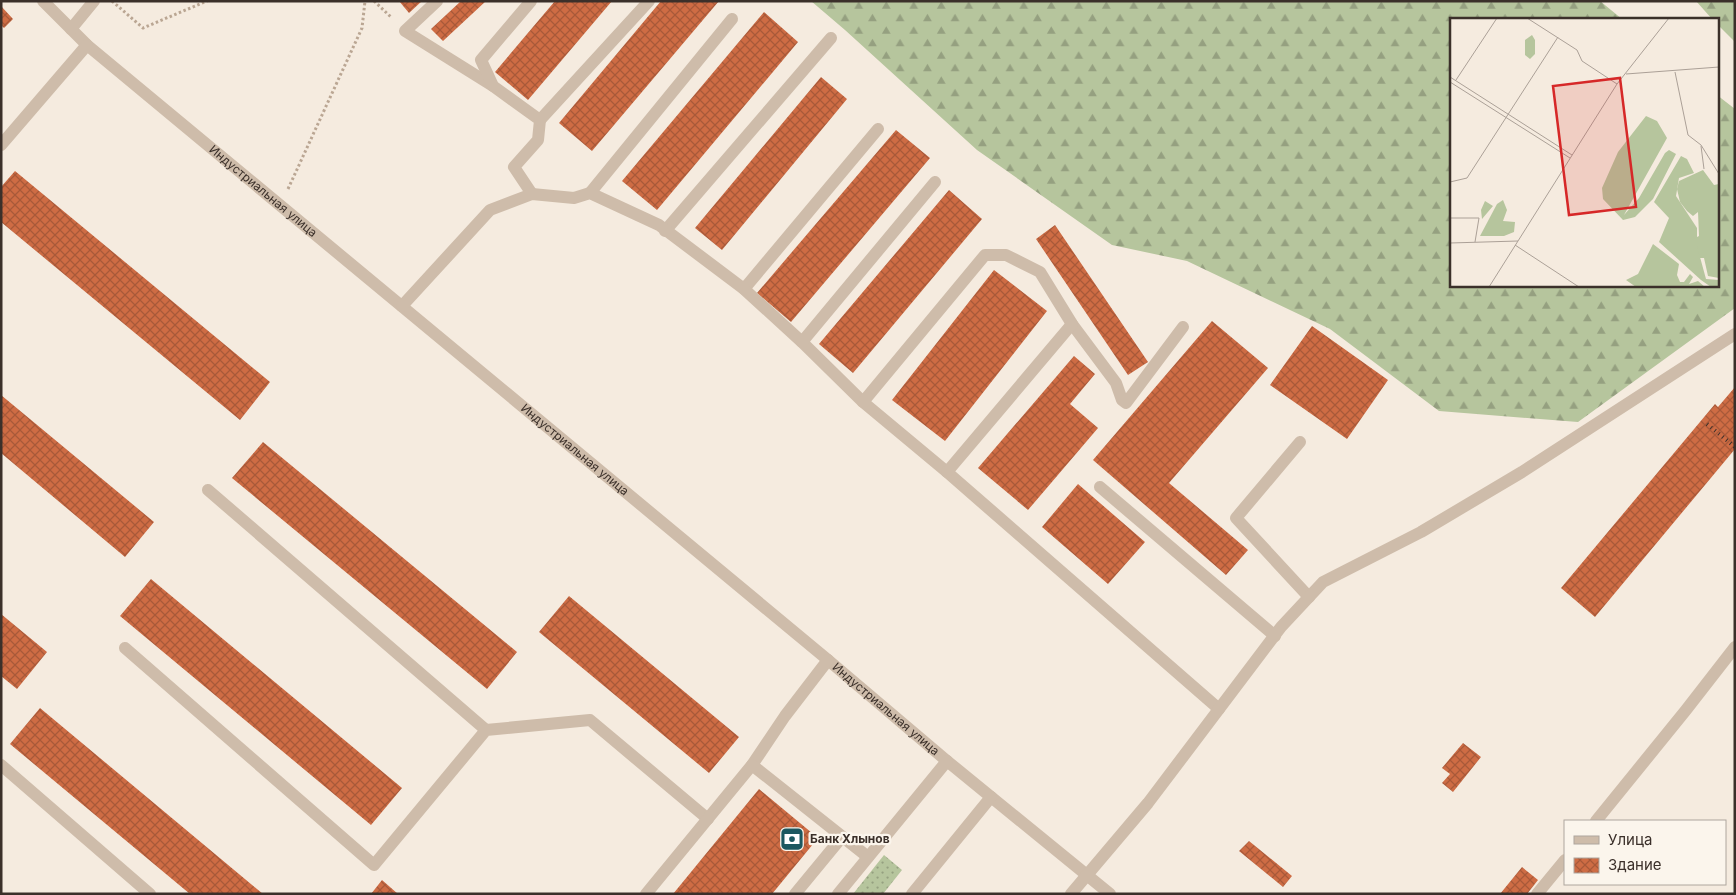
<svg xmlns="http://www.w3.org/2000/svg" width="1736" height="895" viewBox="0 0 1736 895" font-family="Inter,sans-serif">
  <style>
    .grass { fill: url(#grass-dots) }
    .forest { fill: url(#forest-firs) }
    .building { fill: url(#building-cross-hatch) }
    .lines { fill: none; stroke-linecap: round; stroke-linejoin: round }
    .path { stroke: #baa693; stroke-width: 3; stroke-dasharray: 2.5 2.5; stroke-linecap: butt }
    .minor { stroke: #cebcaa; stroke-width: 12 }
    .rail { stroke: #3b302a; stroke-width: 4; stroke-dasharray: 1 4; stroke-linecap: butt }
    .labels { text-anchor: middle; stroke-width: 4.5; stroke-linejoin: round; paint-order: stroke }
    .street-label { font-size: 12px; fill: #3b302a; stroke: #fbf5ec }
    .poi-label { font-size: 12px; font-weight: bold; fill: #3b302a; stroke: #fbf5ec; text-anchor: start }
    .inset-road { fill: none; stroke: #aba097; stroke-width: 1 }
    .view { fill: #d62828; fill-opacity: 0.15; stroke: #d62828; stroke-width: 2.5 }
    .inset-edge { fill: none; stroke: #3b302a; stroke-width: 2.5 }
  </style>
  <defs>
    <pattern id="grass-dots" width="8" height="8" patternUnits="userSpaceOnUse" patternTransform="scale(1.25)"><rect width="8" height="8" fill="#b6c59d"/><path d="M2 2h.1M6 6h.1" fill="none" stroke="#95a080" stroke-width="1.8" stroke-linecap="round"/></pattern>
    <pattern id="forest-firs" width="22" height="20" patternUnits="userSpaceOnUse" patternTransform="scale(1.25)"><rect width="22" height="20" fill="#b6c59d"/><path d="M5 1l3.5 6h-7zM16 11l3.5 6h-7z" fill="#95a080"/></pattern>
    <pattern id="building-cross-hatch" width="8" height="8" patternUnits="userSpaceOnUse" patternTransform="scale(1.25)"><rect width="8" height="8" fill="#ce6c44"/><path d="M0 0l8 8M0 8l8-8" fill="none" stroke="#a85939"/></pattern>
  </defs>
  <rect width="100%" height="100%" fill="#f5ebdf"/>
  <!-- grass -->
  <path class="grass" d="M884 855 902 870 883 894H853Z"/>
  <!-- forest -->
  <path class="forest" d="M811 1H1600L1622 19H1451V285H1717V95L1735 109V308L1578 422 1439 411 1330 329 1187 261 1112 245 977 150 845 30Z
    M1696 1H1735V42L1717 24V19H1712Z"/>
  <!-- building -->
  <path class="building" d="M399 1H422L409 13Z
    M461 1H486L443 41 431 29Z
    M555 1H612L528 100 495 72Z
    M661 1H719L592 151 559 123Z
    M1 6 13 19 4 28 1 25Z
    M764 12 798 42 657 210 622 181Z
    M821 77 847 99 722 250 695 228Z
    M896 130 930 158 791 322 757 293Z
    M15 171 270 382 240 420 1 222V187Z
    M949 190 982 219 853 373 819 344Z
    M1055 225 1148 362 1128 375 1036 239Z
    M994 270 1047 311 945 441 892 400Z
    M1212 321 1268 368 1169 483 1248 550 1226 575 1093 460Z
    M1312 326 1388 380 1347 439 1270 385Z
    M1074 356 1095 374 1070 404 1098 428 1028 510 978 468Z
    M1735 387V449L1595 617 1561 588 1715 404 1718 407Z
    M1 395 154 522 125 557 1 453Z
    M263 442 517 652 487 689 232 478Z
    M1078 484 1145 542 1108 584 1042 527Z
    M151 579 402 788 371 825 120 616Z
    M569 596 739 737 709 773 539 632Z
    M1 614 47 652 17 689 1 676Z
    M40 708 263 894H190L10 744Z
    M1463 743 1481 757 1453 792 1442 783 1450 774 1442 768Z
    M759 789 818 838 772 894H673Z
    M1249 841 1292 876 1283 887 1239 851Z
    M1522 867 1538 880 1527 894H1500Z
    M382 880 398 894H371Z"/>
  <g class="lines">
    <!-- path -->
    <path class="path" d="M112 1 143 28 207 1
      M374 1 392 18
      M288 189 362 28 365 1"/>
    <!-- minor -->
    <g class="minor">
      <path id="s1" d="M43 1 87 45 828 660 947 761 1110 894"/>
      <path d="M437 1 405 31 493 86"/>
      <path d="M531 1 481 60 493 86 540 120 538 140 514 167 532 194"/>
      <path d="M71 29 94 1"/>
      <path d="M540 120 649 1"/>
      <path d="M1 145 87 45"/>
      <path d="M590 193 732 19"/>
      <path d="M665 231 831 38"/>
      <path d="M744 289 878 129"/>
      <path d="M402 306 490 210 532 194 574 198 590 193 659 225 744 289 802 342 863 402 947 472 1219 709"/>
      <path d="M802 342 935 182"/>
      <path d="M863 402 985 255H1006L1040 272 1072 324 1116 383 1122 400 1126 403 1183 327"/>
      <path d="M1300 442 1236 518 1309 597"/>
      <path d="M947 472 1072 324"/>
      <path d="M1100 487 1275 636"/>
      <path d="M208 490 486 730"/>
      <path d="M125 648 374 865 486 730 590 720 708 819"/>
      <path d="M1 765 150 894"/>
      <path d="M752 765 785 716 828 660"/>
      <path d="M1596 821 1686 710 1735 647"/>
      <path d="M646 894 752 765 868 857"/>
      <path d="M795 894 842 837"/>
      <path d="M838 894 947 761"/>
      <path d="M912 894 991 797"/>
      <path d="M1071 894 1148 803 1281 627 1323 582 1421 532 1522 472 1735 334"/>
      <path d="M1537 894 1565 860"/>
    </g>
    <!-- rail -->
    <path class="rail" d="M1707 424 1735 447"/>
  </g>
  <!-- icons -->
  <defs>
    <g id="bank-square" transform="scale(1.25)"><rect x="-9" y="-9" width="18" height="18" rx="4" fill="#1c5860" stroke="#fbf5ec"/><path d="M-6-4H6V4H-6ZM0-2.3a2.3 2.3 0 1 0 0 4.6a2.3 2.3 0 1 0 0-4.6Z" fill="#fff"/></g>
  </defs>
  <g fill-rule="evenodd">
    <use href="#bank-square" x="792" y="839"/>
  </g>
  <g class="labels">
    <!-- street labels -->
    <g class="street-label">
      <text dy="4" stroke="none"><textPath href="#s1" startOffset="291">Индустриальная улица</textPath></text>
      <text dy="4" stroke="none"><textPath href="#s1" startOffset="696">Индустриальная улица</textPath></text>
      <text dy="4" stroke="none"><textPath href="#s1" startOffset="1101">Индустриальная улица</textPath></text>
    </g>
    <!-- poi labels -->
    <g class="poi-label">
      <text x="810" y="843">Банк Хлынов</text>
    </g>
  </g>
  <!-- overview -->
  <g transform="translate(1450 18)">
    <rect width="269" height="269" fill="#f5ebdf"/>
    <path d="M253 152 264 167 269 166V260L258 258 254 240H247L245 220 249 218 248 194 243 198 237 193 230 184 227 171 229 163Z" fill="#b6c59d"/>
    <path d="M196 98 207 103 217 120 174 197 189 180 215 135 219 132 226 136 203 181 185 199 173 202 153 181 152 170 168 134ZM231 138 237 141 244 155 229 160 226 178 247 210V228L256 261 269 262V269H261L251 262 209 224 219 200 204 184ZM53 182 57 192 53 203 65 204 64 214 54 218H30L47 186ZM35 183 43 188 32 201 31 192ZM203 226 229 246 227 257 230 264H234L240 256 243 259 239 266 248 263 255 269H186L176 262 188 256Z" fill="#b6c59d"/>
    <path d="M82 17 85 22V36L80 41 75 37V22Z" fill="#b6c59d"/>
    <path class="inset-road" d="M77 0 127 32 132 43 167 66M225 54 238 117 251 127 269 156M176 56 269 49M0 59 122 137M6 62 47 0M0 64 120 140M251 128 254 151M0 164 17 160 108 19M0 200H29L25 224M0 225 68 223M65 227 129 269M39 269 167 66 219 0"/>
    <path class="view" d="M170 60 186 189 119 197 103 68Z"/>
    <rect width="269" height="269" class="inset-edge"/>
  </g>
  <!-- border -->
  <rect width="1736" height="895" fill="none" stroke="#3b302a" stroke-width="5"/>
  <!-- legend -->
  <rect x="1564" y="820" width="162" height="65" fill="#fbf5ec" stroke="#aea69e"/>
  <rect x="1574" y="836" width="25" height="8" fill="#cebcaa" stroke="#aea69e"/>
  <text x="1608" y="845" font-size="15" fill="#3b302a">Улица</text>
  <rect x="1574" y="858" width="25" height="15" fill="url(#building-cross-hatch)" stroke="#aea69e"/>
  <text x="1608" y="870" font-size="15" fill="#3b302a">Здание</text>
</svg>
